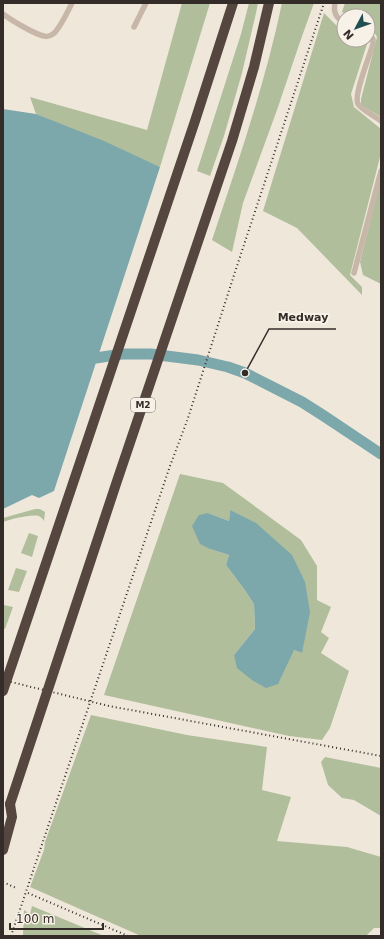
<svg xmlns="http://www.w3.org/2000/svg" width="384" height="939" viewBox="0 0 384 939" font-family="'DejaVu Sans',sans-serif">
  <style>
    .green { fill: #b1be9c; fill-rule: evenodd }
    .water { fill: #7ca7ab }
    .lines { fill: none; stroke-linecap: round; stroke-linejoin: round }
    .river { stroke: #7ca7ab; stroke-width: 11 }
    .minor { stroke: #c7b7a8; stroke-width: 5.5 }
    .motorway { stroke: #55473f; stroke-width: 10 }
    .rail { stroke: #342c28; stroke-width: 2; stroke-dasharray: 1 3; stroke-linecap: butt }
    .motorway-bridge { stroke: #55473f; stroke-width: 10 }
    .labels { text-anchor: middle; stroke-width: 4; stroke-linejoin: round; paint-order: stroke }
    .shield { fill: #f8f1e7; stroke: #6f6761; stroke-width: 1 }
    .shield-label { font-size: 9px; font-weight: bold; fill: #342c28 }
    .leader { fill: none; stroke: #342c28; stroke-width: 1.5 }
    .callout-dot { fill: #342c28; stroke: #f8f1e7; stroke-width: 1.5 }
    .callout-label { font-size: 11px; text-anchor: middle; font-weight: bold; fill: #342c28; stroke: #f8f1e7; stroke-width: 4; stroke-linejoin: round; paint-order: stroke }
  </style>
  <rect width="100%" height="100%" fill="#f0e7db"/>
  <!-- green -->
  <path class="green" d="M182 3H210L160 167 36 114 30 97 147 130Z
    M249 3H258L256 13 242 73 224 136 210 176 197 171 241 34Z
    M282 3H314L301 39 277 110 243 203 232 252 212 240C238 162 265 84 282 3Z
    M345 3H381V117L361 105V99L377 37 371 27 368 25V16H350L342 12Z
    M324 13 337 26 344 28V40H367L368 41 351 94 354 107 381 129V153L350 275 362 287V295L297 228 263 211Z
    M381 178V284L363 275 360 262Z
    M180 474 223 483 301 540 317 566V600L331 607 321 632 329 638 321 653 349 671 330 728 322 740 289 736 104 695ZM230 510 302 653 294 650 234 655 255 629 254 604 244 589 226 565 229 555 210 549 208 513 229 521Z
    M35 509H40L45 512 44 521C42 518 42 518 39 516 31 514 11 519 3 522V518Z
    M29 533 38 536 32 557 21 553Z
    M16 568 27 571 19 592 8 590Z
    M4 605 13 607 5 629 3 628Z
    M91 715 187 735 267 747 262 790 291 797 277 841 347 847 381 857V928H374L366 936H141L30 887 44 850 45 842Z
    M325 757 381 768V816L354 800 342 798 328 785 321 762Z
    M32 906 104 936H23L24 910 30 914Z"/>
  <!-- water -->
  <path class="water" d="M3 109 36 114 104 141 160 167 54 491 39 498 32 495 3 509Z
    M230 510 256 523 292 555 305 582 310 612 302 653 294 650 278 684 266 688 252 680 237 668 234 655 255 629 254 604 244 589 226 565 229 555 210 549 200 544 192 526 199 515 208 513 229 521Z"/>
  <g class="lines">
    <!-- river -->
    <path class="river" d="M83 360 122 354H151L198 360 228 367 245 373 302 402 324 416 381 454"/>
    <!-- minor -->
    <path class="minor" d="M335 3C333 13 336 17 344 23
      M3 14C11 20 34 34 44 36 47 37 50 36 53 34 59 30 68 11 72 3
      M134 27 146 3
      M368 33 373 39V44C370 55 353 96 358 104 361 109 376 117 381 121
      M354 273 381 171"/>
    <!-- motorway -->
    <path class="motorway" d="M3 850 12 817 10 804"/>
    <!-- rail -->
    <path class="rail" d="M3 680 109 706 381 756
      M3 882 16 888
      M28 893 128 936
      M11 936 170 466 188 418 235 272 324 3"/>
    <!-- motorway-bridge -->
    <path class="motorway-bridge" d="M3 691 195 121 233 3
      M10 804 117 481 232 141 254 67 269 3"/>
  </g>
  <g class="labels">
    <!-- shield labels -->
    <rect class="shield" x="131" y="398" width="24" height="14" rx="3"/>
    <g class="shield-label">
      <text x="143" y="408">M2</text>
    </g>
  </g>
  <!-- callouts -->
  <path class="leader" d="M245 373L269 329H336"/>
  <circle class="callout-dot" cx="245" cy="373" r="4"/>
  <g class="callout-label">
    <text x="303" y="321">Medway</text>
  </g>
  <!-- border -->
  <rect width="384" height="939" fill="none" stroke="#342c28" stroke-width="8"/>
  <!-- north arrow -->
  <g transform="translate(356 28) rotate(229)"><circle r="19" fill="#f8f1e7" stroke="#aaa29b"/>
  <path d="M0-3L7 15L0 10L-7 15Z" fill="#204e53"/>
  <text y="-6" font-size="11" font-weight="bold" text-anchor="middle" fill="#342c28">N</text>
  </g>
  <!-- scale -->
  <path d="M10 923v6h93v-6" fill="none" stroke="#342c28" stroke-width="2"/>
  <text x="16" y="923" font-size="12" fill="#342c28" stroke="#f8f1e7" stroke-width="3" paint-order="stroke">100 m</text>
</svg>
